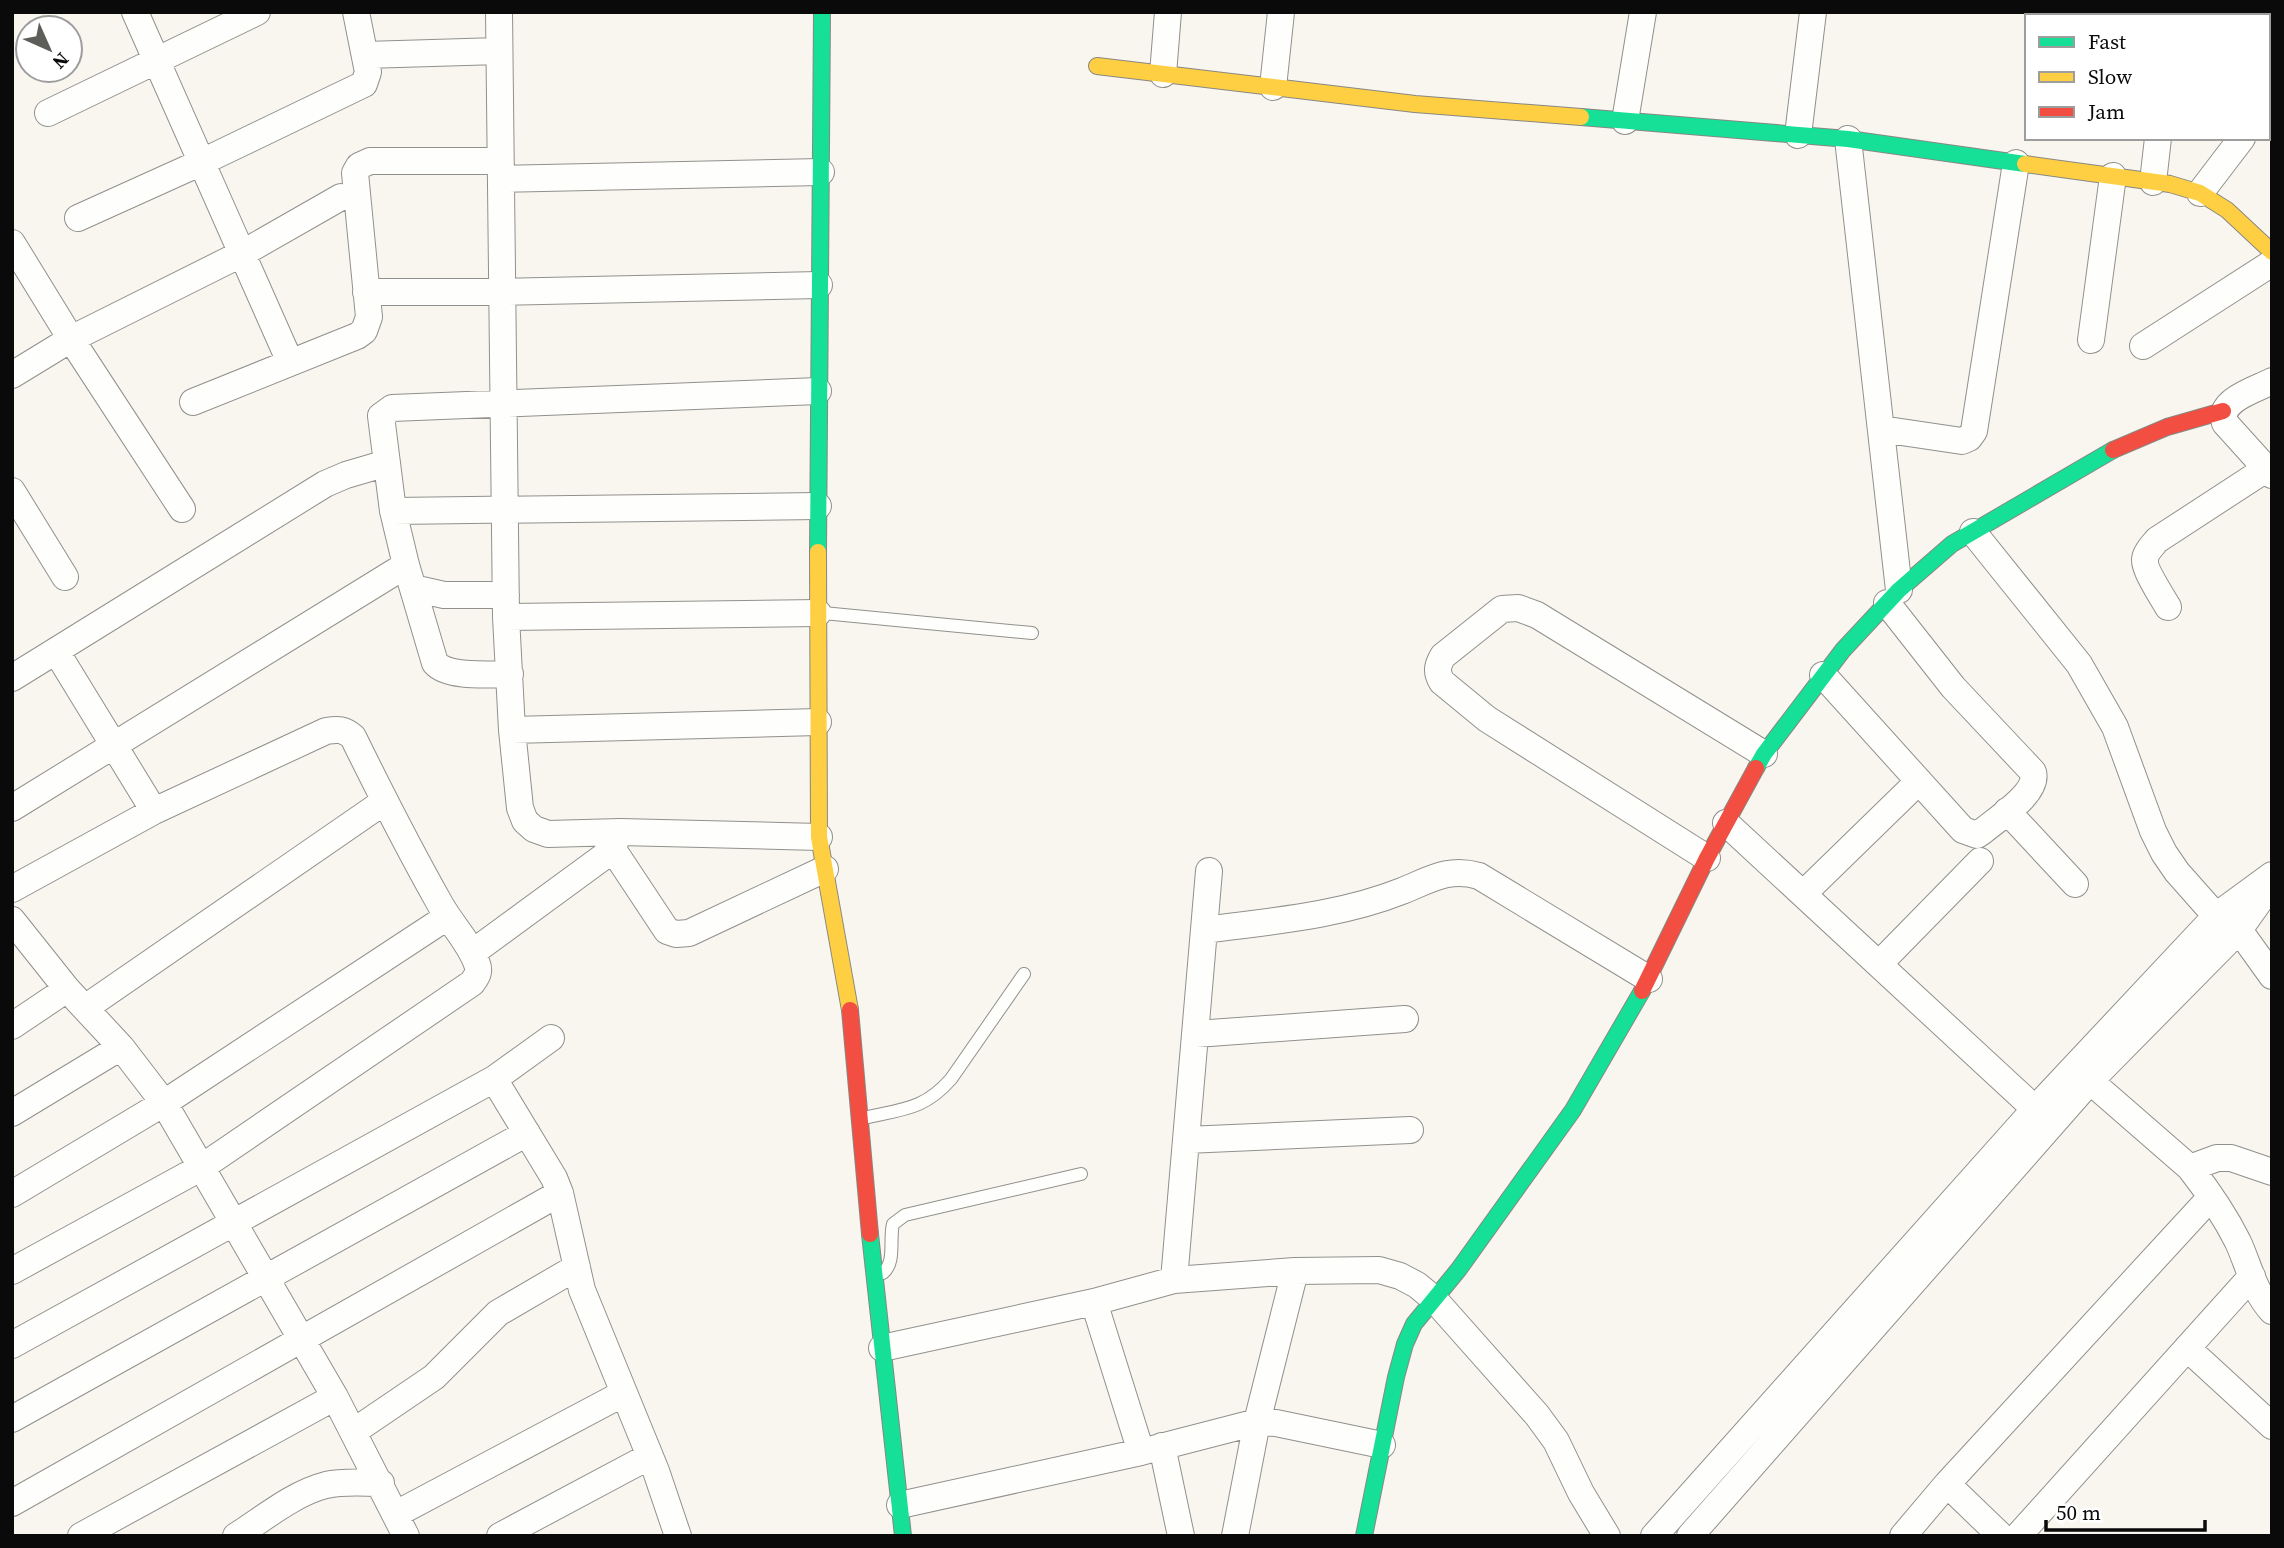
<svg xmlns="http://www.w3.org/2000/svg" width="2284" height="1548" viewBox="0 0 2284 1548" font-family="'Source Serif 4',serif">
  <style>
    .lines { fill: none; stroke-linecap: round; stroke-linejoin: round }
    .lane-casing { stroke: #91908d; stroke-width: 14 }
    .street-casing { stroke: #91908d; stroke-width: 28 }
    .fast-casing { stroke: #888783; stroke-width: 18 }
    .slow-casing { stroke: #888783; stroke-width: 18 }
    .jam-casing { stroke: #888783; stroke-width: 18 }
    .lane { stroke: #fefefc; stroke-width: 12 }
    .street { stroke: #fefefc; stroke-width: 26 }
    .fast { stroke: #16e098; stroke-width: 16 }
    .slow { stroke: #ffcf43; stroke-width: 16 }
    .jam { stroke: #f24e42; stroke-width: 16 }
  </style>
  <rect width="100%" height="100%" fill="#f8f6ee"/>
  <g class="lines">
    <!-- lane casing -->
    <g class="lane-casing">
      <path id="lane" d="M823 613 1032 633
        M864 1118C902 1109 924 1110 951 1079L1024 974
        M883 1273C896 1262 889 1240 893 1224L905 1215 1081 1174"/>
    </g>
    <!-- street casing -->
    <g class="street-casing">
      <path id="street" d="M135 12 290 362
        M499 12 506 617 512 730 520 808 525 821 534 829 548 834 620 832 819 837
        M2171 16 2172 12
        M365 55 499 51
        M1163 74 1168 12
        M1273 87 1281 12
        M48 113 257 12
        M2268 114 2272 111
        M1625 121 1643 12
        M1798 135 1813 12
        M1848 139 1899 590
        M501 179 821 172
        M2153 182 2158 138
        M2200 193 2242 138
        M78 218 202 162 364 84 368 72 356 12
        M12 243 71 339 182 509
        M366 292H501L819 285
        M2091 340 2113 176
        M2143 346 2272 263
        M12 375 71 339 243 253 341 197
        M2272 381C2255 390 2217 400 2225 423L2272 475
        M193 402 357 336 364 331 369 317 355 173 359 166 370 161H500
        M1881 429 1962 441 1969 438 1974 431 2016 163
        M12 491 65 577
        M393 511 818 506
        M1973 532 2079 664 2115 727 2153 831 2164 853 2177 872 2216 916
        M413 588 444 595H506
        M2168 607C2162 597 2144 569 2145 560 2145 553 2153 545 2157 540L2266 469
        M506 617 818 613
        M56 651 154 811
        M510 674C490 674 448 678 435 663L406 565 393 511 381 416 392 408 818 391
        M1823 675 1963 830 1977 835 1983 831C1998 818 2039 793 2033 772L1953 687 1887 603
        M12 678 325 484 346 475 387 463
        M512 730 818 722
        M12 808 406 565
        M2007 811 2075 884
        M1726 823 2035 1109
        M612 848 667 931 676 934 689 933 825 869
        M1707 858 1487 719 1442 682C1436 672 1437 666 1443 656L1502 609 1518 608 1537 615 1764 754
        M12 889 154 811 326 731C338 729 344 729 353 737 381 794 409 849 440 904 451 924 470 943 477 964 480 972 477 976 472 983L202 1167 12 1271
        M1803 894 1919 781
        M12 920 67 989 121 1047 164 1103 335 1397 406 1536
        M1205 930C1271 921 1339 916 1402 891 1430 880 1448 867 1479 876L1649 979
        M2239 930 2272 976
        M472 953 603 857 612 848 619 834
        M1879 964 1980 861
        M85 1008 385 801
        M12 1026 67 989
        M1196 1034 1405 1019
        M494 1079 554 1178 560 1193 582 1290 656 1471 678 1536
        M2090 1081 2190 1168C2208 1191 2225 1216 2238 1242 2249 1266 2254 1292 2272 1311
        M12 1113 121 1047
        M1186 1140 1410 1130
        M2190 1168 2217 1158H2231L2272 1172
        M12 1194 164 1103 447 917
        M1174 1280 1209 871
        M1094 1302 1141 1452
        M12 1345 494 1079 551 1038
        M882 1348 1094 1302 1174 1280 1295 1271 1379 1270 1400 1276 1417 1285 1434 1299 1537 1415 1556 1441 1581 1493 1607 1536
        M2187 1348 2272 1426
        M12 1419 527 1133
        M353 1432 434 1377 498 1313 577 1267
        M1162 1446 1181 1536
        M1947 1484 2001 1536
        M12 1503 560 1193
        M900 1505 1141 1452 1257 1422 1276 1423 1382 1445
        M396 1514 624 1393
        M81 1536 335 1397
        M236 1536C263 1519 294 1493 326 1485 344 1481 363 1483 381 1483
        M500 1536 650 1456
        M1235 1536 1257 1422 1295 1271
        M1654 1536 2035 1109 2216 916 2272 875
        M1690 1536 2090 1081 2239 930 2271 885
        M1903 1536 1947 1484 2211 1197
        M2018 1536 2252 1276"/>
    </g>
    <!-- fast casing -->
    <g class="fast-casing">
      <path id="fast" d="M1581 117 1848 139 2025 164
        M818 552 822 12
        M1756 768 1764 754 1843 650 1899 590 1952 544 2113 450
        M870 1234 903 1536
        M1364 1536 1396 1377 1405 1344 1414 1324 1459 1269 1573 1110 1642 991"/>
    </g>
    <!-- slow casing -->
    <g class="slow-casing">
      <path id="slow" d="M1097 66 1415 104 1581 117
        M2025 164 2170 184 2200 193 2227 210 2272 252
        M818 552 819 837 850 1010"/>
    </g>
    <!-- jam casing -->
    <g class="jam-casing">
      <path id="jam" d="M2113 450 2167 427 2223 411
        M1642 991 1707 858 1756 768
        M850 1010 870 1234"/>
    </g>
    <!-- lane -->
    <use href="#lane" class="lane"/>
    <!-- street -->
    <use href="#street" class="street"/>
    <!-- fast -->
    <use href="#fast" class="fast"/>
    <!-- slow -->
    <use href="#slow" class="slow"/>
    <!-- jam -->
    <use href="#jam" class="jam"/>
  </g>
  <!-- border -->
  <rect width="2284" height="1548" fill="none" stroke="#0a0a0a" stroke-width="28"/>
  <!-- legend -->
  <rect x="2025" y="14" width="245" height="126" fill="#ffffff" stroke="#9d9d9d" stroke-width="2"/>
  <rect x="2039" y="37" width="35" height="10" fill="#16e098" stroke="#9d9d9d" stroke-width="2"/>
  <text x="2088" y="49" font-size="21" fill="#0a0a0a">Fast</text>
  <rect x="2039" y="72" width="35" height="10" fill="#ffcf43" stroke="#9d9d9d" stroke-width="2"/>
  <text x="2088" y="84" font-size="21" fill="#0a0a0a">Slow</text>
  <rect x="2039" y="107" width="35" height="10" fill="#f24e42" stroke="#9d9d9d" stroke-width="2"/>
  <text x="2088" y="119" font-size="21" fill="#0a0a0a">Jam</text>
  <!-- north arrow -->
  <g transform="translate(49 49) rotate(135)"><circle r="33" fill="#ffffff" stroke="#9d9d9d" stroke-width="2"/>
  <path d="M0-5L12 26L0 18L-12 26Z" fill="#5d5d5a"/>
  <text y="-10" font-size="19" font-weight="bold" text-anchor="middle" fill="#0a0a0a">N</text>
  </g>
  <!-- scale -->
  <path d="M2046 1520v10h159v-10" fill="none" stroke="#0a0a0a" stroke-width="3.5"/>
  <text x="2056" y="1520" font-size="21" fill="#0a0a0a" stroke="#ffffff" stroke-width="5" paint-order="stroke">50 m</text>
</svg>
